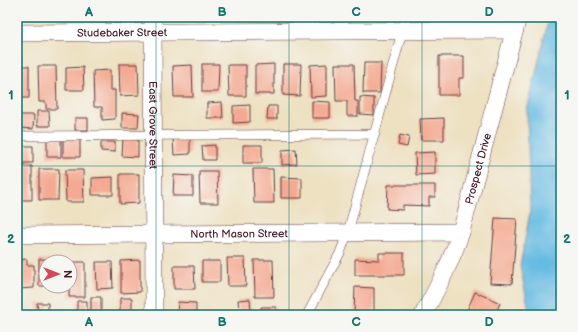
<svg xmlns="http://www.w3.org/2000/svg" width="578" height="332" viewBox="0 0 578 332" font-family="'Balsamiq Sans',sans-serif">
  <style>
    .water { fill: #66bbe3; stroke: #586d87 }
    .building { fill: #f4aa92 }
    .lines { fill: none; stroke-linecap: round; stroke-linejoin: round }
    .service-casing { stroke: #633c42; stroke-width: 10 }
    .minor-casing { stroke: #633c42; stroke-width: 18 }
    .service { stroke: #fff; stroke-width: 9 }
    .minor { stroke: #fff; stroke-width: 17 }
    .grid { fill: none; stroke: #0f766e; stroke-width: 1; stroke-opacity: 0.55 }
    .labels { text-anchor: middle; stroke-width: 3; stroke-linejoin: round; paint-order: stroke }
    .street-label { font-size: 11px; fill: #4a1f2b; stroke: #f6f6f2 }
    .neatline { fill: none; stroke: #0f766e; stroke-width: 1.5 }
    .grid-label { font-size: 13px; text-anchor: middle; font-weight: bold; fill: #0f766e }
  </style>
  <rect width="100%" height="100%" fill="#f6f6f2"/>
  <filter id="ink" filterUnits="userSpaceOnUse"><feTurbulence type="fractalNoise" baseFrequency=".025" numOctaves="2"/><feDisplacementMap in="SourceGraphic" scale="8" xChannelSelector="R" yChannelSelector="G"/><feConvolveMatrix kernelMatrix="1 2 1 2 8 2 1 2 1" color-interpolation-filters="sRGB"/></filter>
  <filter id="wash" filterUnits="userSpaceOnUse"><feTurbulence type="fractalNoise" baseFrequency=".012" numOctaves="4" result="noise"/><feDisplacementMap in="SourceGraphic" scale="16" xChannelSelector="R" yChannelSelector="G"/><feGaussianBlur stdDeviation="0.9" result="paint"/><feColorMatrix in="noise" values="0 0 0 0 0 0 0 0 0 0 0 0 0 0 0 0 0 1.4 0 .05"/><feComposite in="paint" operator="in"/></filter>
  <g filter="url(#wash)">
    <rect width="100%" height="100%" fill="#eee1c2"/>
    <!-- water -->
    <path class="water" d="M549 17H561V315H530L520 266 530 212 527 111Z"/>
    <g id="blocks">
      <!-- building -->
      <path class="building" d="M439 56H464V78H459V95H439Z
        M364 63H381L380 93H363Z
        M119 64H138L139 95 120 96Z
        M202 64H219L218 92H202Z
        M274 64V94H255V65Z
        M283 64H301L300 96 283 95Z
        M327 64V96L311 97 310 65Z
        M335 64H354L355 101H358V116H347V101H336Z
        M192 65 193 97H174L173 66Z
        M228 65H246V96H229Z
        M17 66H29V98H17Z
        M38 66H56L57 109H46V102H39Z
        M83 67 84 90H66V68Z
        M110 70V90H115V119L102 120V107H94L93 71Z
        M360 97 374 98V115L360 114Z
        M312 101 330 102V118H312Z
        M222 102 223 118H207V103Z
        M250 105V122L233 123V106Z
        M268 106H277V119H267Z
        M37 111H49L50 126H37Z
        M122 113 139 114 138 128H122Z
        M19 115H34L33 129 19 128Z
        M75 118H88V130H75Z
        M444 118V140H421L420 119Z
        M400 135 409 137 407 147 398 145Z
        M47 139H61V157H47Z
        M63 139H80V157H63Z
        M123 139 138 140V157L122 156Z
        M173 139H190V154L174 155Z
        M101 142H115V152L101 151Z
        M215 145V160H203L202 146Z
        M243 145H262V163H243Z
        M17 146H33V163H17Z
        M296 149 297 164 282 165V150Z
        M435 152V174L416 175 415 153Z
        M17 166H32V200H17Z
        M39 169H59L58 200H39Z
        M253 169H273L274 203H254Z
        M65 170H83L84 202H66Z
        M199 171H217L218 203H200Z
        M120 174H139V203L120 204Z
        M174 175 193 176V196H173Z
        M113 177V195H92V178Z
        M281 177 302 178V198H281Z
        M388 185H435V197H429V206L403 205V210L387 209Z
        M495 218 517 219 512 284 490 283Z
        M379 253H404V275H355V259L379 260Z
        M227 258H245L246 286H228Z
        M27 259V265H34V288L17 289V260Z
        M39 259 60 260V262H46V286H39Z
        M140 260V292L121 293V261Z
        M254 260H273L274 297H255Z
        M202 261H220V282H202Z
        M70 262H85V297H69Z
        M96 262H112L113 288 97 289Z
        M174 266H194L195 289H174Z
        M355 287 374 288V315H354Z
        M475 292 500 303 495 315H465Z
        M91 297H101V314L91 315Z
        M120 298H132V313H120Z
        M250 299 251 311H239L238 300Z
        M77 301H87V313H77Z
        M178 302 196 303V315H177Z
        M37 303H48V315H38Z
        M261 307H276V315H261Z"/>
    </g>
  </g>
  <g filter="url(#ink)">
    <use href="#blocks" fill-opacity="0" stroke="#633c42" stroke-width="1"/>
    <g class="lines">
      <!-- service casing -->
      <g class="service-casing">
        <path id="service" d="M17 136 375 134
          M307 315 340 253 348 232 406 17"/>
      </g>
      <!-- minor casing -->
      <g class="minor-casing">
        <g id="minor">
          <path id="s1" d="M153 17 154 315"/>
          <path id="s2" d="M17 33 515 30"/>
          <path id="s3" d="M17 235 461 232"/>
          <path id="s4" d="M423 315C438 287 451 262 461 232L518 17"/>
        </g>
      </g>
      <!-- service -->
      <use href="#service" class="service"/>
      <!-- minor -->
      <use href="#minor" class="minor"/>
    </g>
  </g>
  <!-- grid -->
  <path class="grid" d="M156 17V315M289 17V315M422 17V315M17 166H561"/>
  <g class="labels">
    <!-- street labels -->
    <g class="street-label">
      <text dy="4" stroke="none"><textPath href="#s2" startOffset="105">Studebaker Street</textPath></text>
      <text dy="4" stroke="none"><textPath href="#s1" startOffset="108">East Grove Street</textPath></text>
      <text dy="4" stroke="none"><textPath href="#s4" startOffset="157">Prospect Drive</textPath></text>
      <text dy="4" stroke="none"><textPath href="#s3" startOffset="222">North Mason Street</textPath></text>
    </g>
  </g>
  <!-- margin -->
  <rect width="578" height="332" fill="none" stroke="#f6f6f2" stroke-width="44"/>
  <!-- north arrow -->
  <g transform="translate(58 274) rotate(90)"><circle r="19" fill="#f6f6f2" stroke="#b1a0a2"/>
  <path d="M0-3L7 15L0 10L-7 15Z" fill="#d1495b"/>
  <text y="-6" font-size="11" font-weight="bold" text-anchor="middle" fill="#4a1f2b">N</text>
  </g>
  <rect x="22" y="22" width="534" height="288" class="neatline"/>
  <g class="grid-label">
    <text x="89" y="16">A</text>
    <text x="222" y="16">B</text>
    <text x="356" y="16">C</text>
    <text x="489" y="16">D</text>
    <text x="11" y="99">1</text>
    <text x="567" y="99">1</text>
    <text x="11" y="243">2</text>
    <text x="567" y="243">2</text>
    <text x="89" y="326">A</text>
    <text x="222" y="326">B</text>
    <text x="356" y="326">C</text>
    <text x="489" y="326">D</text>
  </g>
</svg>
